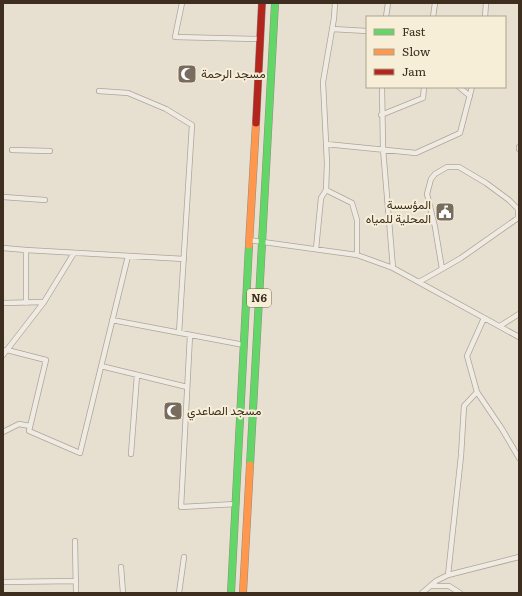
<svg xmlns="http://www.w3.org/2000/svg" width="522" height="596" viewBox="0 0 522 596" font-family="Literata,Vazirmatn,serif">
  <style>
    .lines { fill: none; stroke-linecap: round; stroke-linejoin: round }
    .street-casing { stroke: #ada599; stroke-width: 6 }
    .fast-casing { stroke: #928b80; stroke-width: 8 }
    .slow-casing { stroke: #928b80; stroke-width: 8 }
    .jam-casing { stroke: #928b80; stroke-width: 8 }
    .street { stroke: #efebe3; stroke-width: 4.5 }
    .fast { stroke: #63d668; stroke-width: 7 }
    .slow { stroke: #ff974d; stroke-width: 7 }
    .jam { stroke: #b3261e; stroke-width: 7 }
    .labels { text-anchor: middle; stroke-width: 4; stroke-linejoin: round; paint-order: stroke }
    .shield { fill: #f7eed8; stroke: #756857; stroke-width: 1 }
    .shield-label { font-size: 11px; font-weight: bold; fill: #3d2e20 }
    .poi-label { font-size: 12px; fill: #3d2e20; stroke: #f7eed8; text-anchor: start }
  </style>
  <rect width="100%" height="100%" fill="#e7e0d1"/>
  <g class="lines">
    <!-- street casing -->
    <g class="street-casing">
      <path id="street" d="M182 3 175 37 260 39
        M335 3 334 18 323 82 327 163 326 190 352 203 357 220V255
        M386 17 388 3
        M433 17 435 3
        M485 17 486 3
        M332 29 367 31
        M382 87 383 149 393 268
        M459 87 470 96
        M99 91 128 93 166 109 192 125 179 333
        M381 115 423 98 424 87
        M326 144 416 153 460 133 472 87
        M519 147V149
        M12 150 50 151
        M3 197 45 200
        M249 240 357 255 393 268 519 337
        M3 248 26 250 184 259
        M316 249 321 198 326 190
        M26 250V303
        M419 282 442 269 435 227 427 194 431 179 435 174 447 167H459L486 183 509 200 518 209V218L461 258 442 269
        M3 303 44 302
        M484 318 467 356 477 392 502 429 519 458
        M112 320 244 345
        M500 326 519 314
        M190 335 181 507 236 504
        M3 351 7 350 46 360 29 431 80 453 128 256
        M3 355 44 302 74 253
        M101 366 187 387
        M3 432 19 424 30 426
        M131 454 137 375
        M75 541 76 593
        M121 567 123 593
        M448 575 461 456 464 406 477 392
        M3 582 76 581
        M431 586H449L460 593
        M179 593 184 557
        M422 593 436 581 448 575 519 557"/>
    </g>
    <!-- fast casing -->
    <g class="fast-casing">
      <path id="fast" d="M250 465 275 3
        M231 593 249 245"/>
    </g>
    <!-- slow casing -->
    <g class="slow-casing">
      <path id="slow" d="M249 245 256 123
        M243 593 250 465"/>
    </g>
    <!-- jam casing -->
    <g class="jam-casing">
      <path id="jam" d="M256 123 262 3"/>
    </g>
    <!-- street -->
    <use href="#street" class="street"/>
    <!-- fast -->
    <use href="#fast" class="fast"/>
    <!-- slow -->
    <use href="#slow" class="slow"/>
    <!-- jam -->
    <use href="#jam" class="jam"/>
  </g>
  <!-- icons -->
  <defs>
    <g id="mosque-square" transform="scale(1)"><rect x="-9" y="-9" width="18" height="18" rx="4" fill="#786c5e" stroke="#f7eed8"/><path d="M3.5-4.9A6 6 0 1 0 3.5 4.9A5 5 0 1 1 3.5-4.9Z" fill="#fff"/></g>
    <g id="civic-square" transform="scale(1)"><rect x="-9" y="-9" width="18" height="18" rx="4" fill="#786c5e" stroke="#f7eed8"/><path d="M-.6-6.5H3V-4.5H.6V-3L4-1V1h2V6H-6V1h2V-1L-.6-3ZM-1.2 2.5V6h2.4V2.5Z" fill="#fff"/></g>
  </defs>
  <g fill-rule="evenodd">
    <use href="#mosque-square" x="187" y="74"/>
    <use href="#civic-square" x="445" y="212"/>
    <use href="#mosque-square" x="173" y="411"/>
  </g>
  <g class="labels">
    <!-- shield labels -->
    <rect class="shield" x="247" y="289" width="24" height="18" rx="3"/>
    <g class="shield-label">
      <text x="259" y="302">N6</text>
    </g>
    <!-- poi labels -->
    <g class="poi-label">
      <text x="201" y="78">مسجد الرحمة</text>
      <text x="431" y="209" text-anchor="end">المؤسسة<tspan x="431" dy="14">المحلية للمياه</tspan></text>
      <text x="187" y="415">مسجد الصاعدي</text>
    </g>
  </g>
  <!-- border -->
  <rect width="522" height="596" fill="none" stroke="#3d2e20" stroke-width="8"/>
  <!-- legend -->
  <rect x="366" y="16" width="140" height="72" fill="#f7eed8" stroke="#ada18e"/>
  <rect x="374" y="29" width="20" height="6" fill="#63d668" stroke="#ada18e"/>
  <text x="402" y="36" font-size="12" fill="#3d2e20">Fast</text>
  <rect x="374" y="49" width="20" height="6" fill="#ff974d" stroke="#ada18e"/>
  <text x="402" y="56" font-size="12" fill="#3d2e20">Slow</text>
  <rect x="374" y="69" width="20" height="6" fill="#b3261e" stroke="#ada18e"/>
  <text x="402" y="76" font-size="12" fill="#3d2e20">Jam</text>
</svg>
